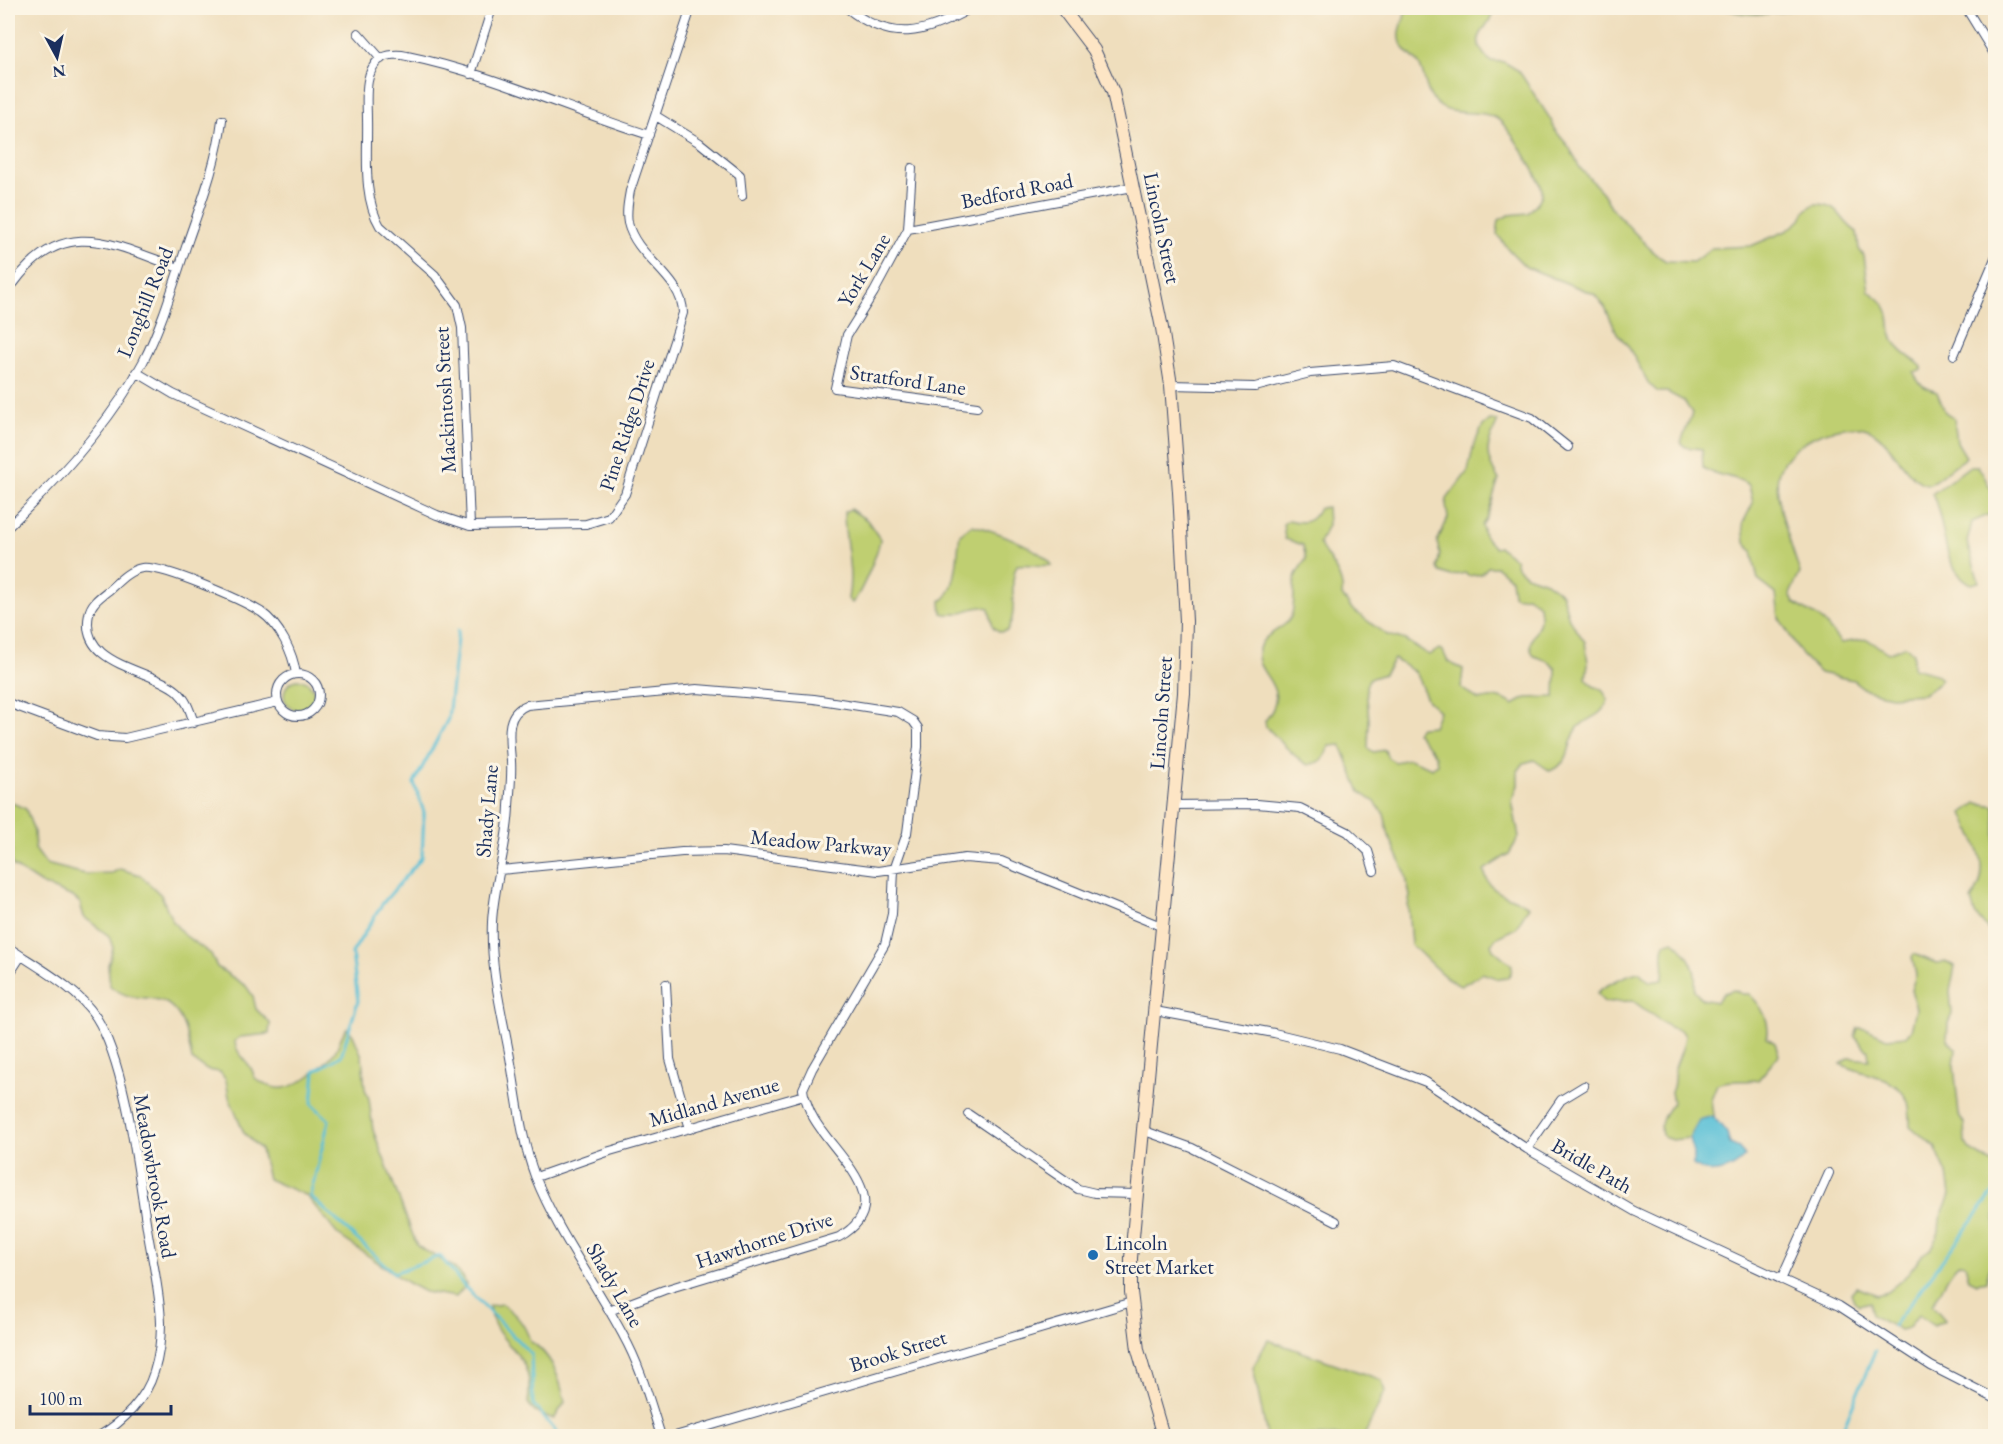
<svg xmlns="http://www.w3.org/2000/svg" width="2003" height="1444" viewBox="0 0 2003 1444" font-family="'EB Garamond',serif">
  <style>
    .green { fill: #bfcf71; stroke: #6d7f68; stroke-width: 1.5; fill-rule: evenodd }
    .water { fill: #59c0d7; stroke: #3a789a; stroke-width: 1.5 }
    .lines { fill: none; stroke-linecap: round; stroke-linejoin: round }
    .stream { stroke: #59c0d7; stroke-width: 3 }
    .street-casing { stroke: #3b496c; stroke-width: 10 }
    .secondary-casing { stroke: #3b496c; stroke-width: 14 }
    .street { stroke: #fff; stroke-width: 8 }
    .secondary { stroke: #fde5c5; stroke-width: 12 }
    .poi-dot { fill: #1f6fb2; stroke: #fcf5e5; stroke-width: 2 }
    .labels { text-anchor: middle; stroke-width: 6; stroke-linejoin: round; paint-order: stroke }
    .street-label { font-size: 21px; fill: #1b2f5e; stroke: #fcf5e5 }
    .poi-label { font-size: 21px; fill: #1b2f5e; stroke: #fcf5e5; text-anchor: start }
  </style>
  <rect width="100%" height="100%" fill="#fcf5e5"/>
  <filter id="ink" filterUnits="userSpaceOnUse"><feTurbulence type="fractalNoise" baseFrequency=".0167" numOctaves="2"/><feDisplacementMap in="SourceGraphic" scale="12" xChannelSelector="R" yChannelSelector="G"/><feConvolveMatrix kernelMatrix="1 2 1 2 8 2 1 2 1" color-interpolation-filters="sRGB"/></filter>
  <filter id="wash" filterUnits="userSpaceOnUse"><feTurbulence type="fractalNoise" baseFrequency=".008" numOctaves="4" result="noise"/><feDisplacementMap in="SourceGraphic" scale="24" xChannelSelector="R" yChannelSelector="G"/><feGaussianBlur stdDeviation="1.35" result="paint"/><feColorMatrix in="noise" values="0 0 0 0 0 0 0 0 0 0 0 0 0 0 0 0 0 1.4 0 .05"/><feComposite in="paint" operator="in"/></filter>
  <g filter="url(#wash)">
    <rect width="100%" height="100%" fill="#efdebd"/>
    <!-- green -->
    <path class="green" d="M1405 8H1494C1492 30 1463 35 1490 61L1504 62 1519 71 1551 120 1554 129 1569 147 1580 168 1603 193 1613 210 1655 254 1666 261 1693 262 1712 248 1751 246 1786 231 1801 220 1805 211 1814 204C1841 203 1838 220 1857 232L1859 249 1864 256 1869 291C1903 314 1880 325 1899 348 1905 356 1915 359 1922 367V370L1914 372C1918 386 1926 388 1937 392L1945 412 1954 418 1957 442 1966 457 1930 484C1905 486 1891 429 1859 427 1842 426 1820 432 1806 441 1795 449 1784 457 1779 471 1771 493 1793 550 1800 573L1790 594 1794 603 1821 619 1841 643 1867 639 1888 653 1905 646 1913 653V668L1935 674 1941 679 1935 687 1923 694 1891 696 1866 690 1853 680 1820 673 1802 655 1779 618 1776 594 1758 580 1752 551 1745 543 1743 523 1753 503 1749 485C1733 474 1719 478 1703 468L1702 449 1685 447 1681 442 1692 413 1684 401 1667 392H1658L1649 384 1628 346 1617 333 1605 307 1594 294 1526 267 1509 250 1497 234 1499 220 1509 215 1528 213C1533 207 1543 199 1542 191 1541 177 1507 124 1496 118 1478 108 1455 118 1438 105 1425 95 1426 77 1419 64 1414 57 1404 51 1401 43 1396 29 1407 20 1405 8Z
      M1721 8H1797C1771 16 1747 17 1721 8Z
      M1490 420 1498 421C1486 447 1483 455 1499 480 1492 494 1492 513 1482 525L1484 536 1495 548 1499 547 1515 559 1517 567 1526 575 1546 582 1562 594 1569 619 1585 642 1588 663 1586 678 1593 686 1602 689 1608 700C1601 719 1587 716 1577 729 1565 748 1574 760 1550 771L1534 760 1524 763 1518 771V785L1512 801 1519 837 1509 854 1484 870C1489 897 1510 894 1529 906L1516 928 1497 937 1491 944 1493 949 1512 965 1511 973 1507 978 1499 979 1482 973 1461 986C1444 980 1426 957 1411 945L1408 906 1410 896 1405 872 1389 836 1384 814 1375 802 1360 792 1341 745 1330 746 1322 761 1308 765C1291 756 1281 740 1266 727L1265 721C1295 685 1251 675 1259 649 1263 632 1284 631 1291 617 1296 605 1292 588 1296 575 1298 570 1303 564 1306 559L1303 545 1285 539 1283 524 1289 520C1303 524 1313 523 1319 508L1327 507 1328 525 1319 543C1328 560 1345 576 1342 596L1352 609 1385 634 1405 640 1427 654 1430 655 1439 649 1443 651 1448 662 1463 669 1461 688 1479 700C1494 697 1501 695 1513 705L1526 698 1555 697 1556 669 1548 661 1534 656C1524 640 1538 635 1540 620 1541 616 1539 610 1539 605L1527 596 1516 597 1513 595 1511 579 1497 567H1488L1481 574 1468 576 1465 573 1451 576 1440 572 1437 567 1440 554 1437 542 1448 518 1446 505 1447 499 1468 471 1474 444 1483 426ZM1394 659 1415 672 1428 701 1439 711 1433 726 1420 727 1416 732 1436 756 1437 764 1432 768 1409 759 1395 762 1388 758 1385 750 1373 752 1368 748 1369 720 1366 686 1369 679 1384 674Z
      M1970 466H1978L1995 496 1993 513 1972 522 1967 542 1979 582 1971 584C1938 565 1948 524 1932 494Z
      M850 509 867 520 880 539C878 553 861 594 852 603L848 599C854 569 844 541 844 512Z
      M972 525C993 530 1039 547 1052 565 1039 567 1029 563 1017 565 1007 586 1020 610 1007 631L1000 632 993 627 989 608C973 603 959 619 942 613L941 601C958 591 957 552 960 534Z
      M284 695a15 15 0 1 1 30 0a15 15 0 1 1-30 0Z
      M8 801 26 809 34 832 35 849 46 864 85 874 112 873 120 869 140 875 161 895 172 920 183 934 211 954 217 967 246 986 253 996 256 1009 270 1023 269 1034 240 1037 235 1041C235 1055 253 1063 254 1077 261 1083 274 1090 284 1088 301 1085 324 1066 334 1053 340 1045 340 1035 347 1028L353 1035 362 1056 365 1089 369 1099 373 1130 417 1246 452 1266 463 1277 466 1285 456 1297 425 1292 408 1283 338 1235 307 1196 268 1179 261 1150 244 1133 229 1097 226 1080 220 1072 207 1070 192 1060C188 1037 183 1003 154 999 133 996 128 999 110 986L108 965 113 948 109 936 84 917 80 903 73 897 41 884 13 866 10 856 12 852 11 836H8Z
      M1977 803 1995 806V938L1975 914 1971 900C1994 870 1976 845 1963 813Z
      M1674 941C1689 955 1699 970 1694 991L1702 999 1716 1002 1724 993 1734 990 1742 994H1749C1761 1005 1771 1021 1767 1038L1775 1043 1779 1055 1758 1080C1744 1082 1730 1079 1717 1084L1711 1099 1713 1116 1699 1121 1689 1138 1672 1140 1663 1137C1657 1124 1665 1113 1673 1102L1671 1092C1676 1083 1673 1077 1675 1068 1679 1056 1684 1048 1685 1035L1680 1030 1669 1027 1633 1001 1604 1002 1597 993C1605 985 1628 974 1639 972L1650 982 1662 980C1667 965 1659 956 1665 943Z
      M1914 954 1936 963 1945 962 1955 966 1950 991 1952 1014 1948 1023 1947 1039 1956 1049 1954 1065 1959 1115 1964 1123 1965 1142 1970 1150 1995 1165 1996 1261 1990 1266 1986 1281 1977 1283 1969 1279 1965 1264 1960 1263C1949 1270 1941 1292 1932 1305L1945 1320 1934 1326 1918 1315 1908 1328 1900 1330 1871 1315 1870 1302 1859 1305 1854 1301 1851 1293 1856 1287 1877 1295 1887 1292 1904 1278 1923 1254 1932 1248 1939 1232 1940 1219 1950 1195 1947 1174 1935 1147 1910 1126C1910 1119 1910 1109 1908 1102 1897 1075 1864 1076 1841 1064L1850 1058 1869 1060 1868 1051 1855 1037 1858 1028H1865L1887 1038 1906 1036 1911 1031 1916 1009 1911 990 1916 975 1912 957Z
      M502 1304C516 1314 525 1324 530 1341 552 1355 559 1376 565 1402L554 1419 535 1412 528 1403C537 1347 495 1351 489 1306Z
      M1268 1340 1382 1380 1385 1392 1364 1436H1267L1253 1367Z"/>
    <!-- water -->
    <path class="water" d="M1713 1116 1727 1133 1730 1144 1739 1148 1745 1157C1731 1172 1710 1178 1693 1165V1152L1689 1138 1699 1120Z"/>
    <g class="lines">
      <!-- stream -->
      <path class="stream" d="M458 630 448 719 414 783 424 812 422 857 383 903 352 953 358 1001 341 1056 315 1071 312 1104 329 1120 310 1196 394 1273 440 1256 464 1286 531 1354 533 1404 560 1436
        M1893 1326 1996 1189
        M1840 1436 1875 1351"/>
    </g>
  </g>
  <g filter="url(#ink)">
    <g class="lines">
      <!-- street casing -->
      <g class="street-casing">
        <path id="street" d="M847 8C891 43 924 35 971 8
          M1966 8 1996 57
          M358 33 381 59
          M471 74 492 8
          M656 116 700 143 740 175 742 196
          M912 168 908 229 874 292 847 335 835 388 977 407
          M908 229 1133 187
          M14 283C64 214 114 245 179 268
          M1954 355 1996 256
          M136 372 173 394 437 515 470 526 586 524 609 517 625 494 683 313C683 277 636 258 628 223 626 212 628 202 630 191L691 8
          M1171 385 1255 387 1310 373 1394 366 1532 418 1568 447
          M470 526 462 328 457 305 435 275 380 226C362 196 368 153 367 119 367 100 363 72 380 59 387 54 399 54 407 56 490 73 569 110 649 135
          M8 527C57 481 111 422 143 362 163 323 175 279 189 238 203 198 217 161 222 120
          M277 695a21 21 0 1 1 42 0a21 21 0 1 1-42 0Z
          M8 703 97 736 125 738 278 702
          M194 723C190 711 187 700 177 691 150 668 78 666 89 614 91 603 100 597 109 590 119 581 129 570 142 568 163 565 242 600 261 612 280 625 293 653 296 674
          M1174 805 1257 804 1300 808 1348 832 1368 851 1374 871
          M500 870 682 852 724 851 878 871 965 858 1001 861 1163 927
          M8 947C37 967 76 987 96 1017 126 1064 138 1172 147 1228 152 1259 160 1291 161 1323 161 1339 159 1356 154 1372 146 1399 123 1422 99 1436
          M8 976 21 956
          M666 984 670 1059 690 1129
          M1155 1011 1274 1033 1340 1049 1426 1082 1527 1149 1634 1211 1839 1306 1931 1366 1996 1399
          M968 1114 1078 1189 1095 1193 1135 1194
          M1142 1130 1192 1148 1336 1221
          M1527 1149 1561 1100 1584 1086
          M536 1177 610 1151 804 1095 803 1089 812 1069 885 944 892 914 894 870 907 833 918 747V728L913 721 898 712 814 699 697 689 527 705C503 714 510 741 511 761 512 776 510 791 509 806 508 845 494 883 492 922 490 966 501 1010 509 1052 517 1094 520 1136 535 1176 557 1232 595 1282 623 1335 641 1367 650 1402 661 1436
          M1781 1280 1829 1173
          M609 1311 664 1290 839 1237C901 1202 832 1153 813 1117 809 1111 807 1103 804 1095
          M675 1436 1132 1302"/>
      </g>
      <!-- secondary casing -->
      <g class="secondary-casing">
        <path id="secondary" d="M1062 8 1094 50 1113 92 1162 328 1171 385 1179 492 1186 621 1184 693 1131 1258V1292L1138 1350 1163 1436"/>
      </g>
      <!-- street -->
      <use href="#street" class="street"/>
      <!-- secondary -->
      <use href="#secondary" class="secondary"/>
    </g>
  </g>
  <!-- markers -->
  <circle class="poi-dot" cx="1093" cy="1255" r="6"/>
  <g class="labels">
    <!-- street labels -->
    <g class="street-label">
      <text transform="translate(1017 191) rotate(-11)" y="7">Bedford Road</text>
      <text transform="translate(1162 228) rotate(78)" y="7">Lincoln Street</text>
      <text transform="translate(864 270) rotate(-59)" y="7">York Lane</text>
      <text transform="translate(145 302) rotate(-68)" y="7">Longhill Road</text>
      <text transform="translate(908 380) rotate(8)" y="7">Stratford Lane</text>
      <text transform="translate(445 400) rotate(-93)" y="7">Mackintosh Street</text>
      <text transform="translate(627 425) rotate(-72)" y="7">Pine Ridge Drive</text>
      <text transform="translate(1161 713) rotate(-86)" y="7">Lincoln Street</text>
      <text transform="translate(487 811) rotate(-85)" y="7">Shady Lane</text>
      <text transform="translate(821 843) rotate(5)" y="7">Meadow Parkway</text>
      <text transform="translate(714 1102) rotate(-16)" y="7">Midland Avenue</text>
      <text transform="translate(1592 1166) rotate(30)" y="7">Bridle Path</text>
      <text transform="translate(155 1176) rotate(80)" y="7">Meadowbrook Road</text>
      <text transform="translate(764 1240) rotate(-18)" y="7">Hawthorne Drive</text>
      <text transform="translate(615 1285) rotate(60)" y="7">Shady Lane</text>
      <text transform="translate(898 1351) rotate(-17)" y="7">Brook Street</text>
    </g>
    <!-- poi labels -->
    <g class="poi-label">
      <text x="1105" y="1250">Lincoln<tspan x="1105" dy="24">Street Market</tspan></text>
    </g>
  </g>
  <!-- margin -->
  <rect width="2003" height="1444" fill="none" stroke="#fcf5e5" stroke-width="30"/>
  <!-- north arrow -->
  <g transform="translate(57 57) rotate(172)" stroke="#fcf5e5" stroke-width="4.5" paint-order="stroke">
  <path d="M0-4.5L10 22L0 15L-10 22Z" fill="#1b2f5e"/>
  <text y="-9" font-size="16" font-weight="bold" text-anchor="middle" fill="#1b2f5e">N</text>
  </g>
  <!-- scale -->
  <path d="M30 1405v9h141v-9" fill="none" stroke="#1b2f5e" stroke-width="3"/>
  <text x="39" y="1405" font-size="18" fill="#1b2f5e" stroke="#fcf5e5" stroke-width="4.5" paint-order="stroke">100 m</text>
</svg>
